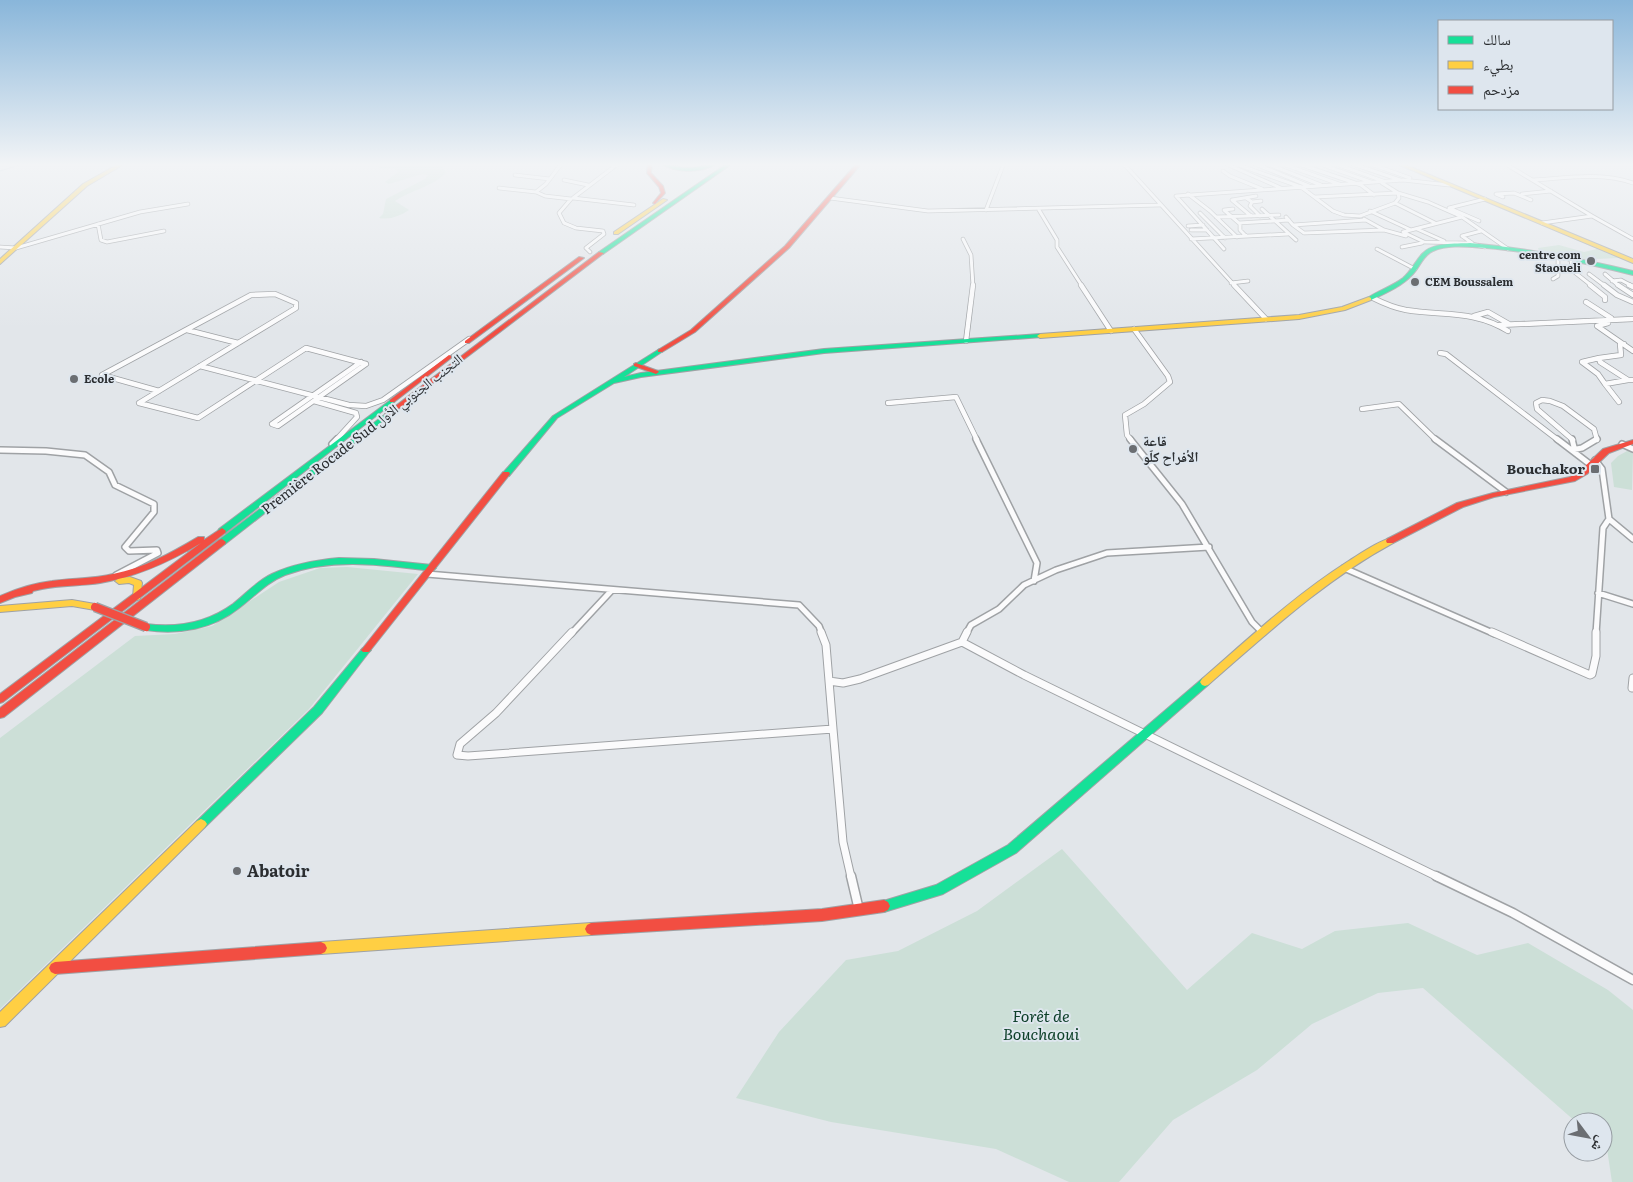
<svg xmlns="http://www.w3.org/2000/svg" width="1633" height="1182" viewBox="0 0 1633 1182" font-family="Literata,'Noto Naskh Arabic',serif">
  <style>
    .green { fill: #ccdfd7 }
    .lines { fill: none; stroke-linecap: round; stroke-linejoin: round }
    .stream { stroke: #9cbac6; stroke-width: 1 }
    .street-far4-casing { stroke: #9fa2a5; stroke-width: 4.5 }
    .street-far3-casing { stroke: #9fa2a5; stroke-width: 6 }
    .street-far2-casing { stroke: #9fa2a5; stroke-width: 8 }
    .street-far1-casing { stroke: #9fa2a5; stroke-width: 9 }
    .street-casing { stroke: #9fa2a5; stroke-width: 11 }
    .fast-casing { stroke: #9fa2a5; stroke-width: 2 }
    .slow-casing { stroke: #9fa2a5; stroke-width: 2 }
    .jam-casing { stroke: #9fa2a5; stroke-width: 2 }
    .street-far4 { stroke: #fbfbfc; stroke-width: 3 }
    .street-far3 { stroke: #fbfbfc; stroke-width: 4.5 }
    .street-far2 { stroke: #fbfbfc; stroke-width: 5 }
    .street-far1 { stroke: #fbfbfc; stroke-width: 7 }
    .street { stroke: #fbfbfc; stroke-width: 8 }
    .fast { fill: #16e098; fill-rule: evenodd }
    .slow { fill: #ffcf43; fill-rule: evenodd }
    .jam { fill: #f24e42; fill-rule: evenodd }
    .jam-bridge-casing { stroke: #9fa2a5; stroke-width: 11; stroke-linecap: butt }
    .jam-bridge { stroke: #f24e42; stroke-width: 8 }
    .poi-dot { fill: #6b6e72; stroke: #dee6ee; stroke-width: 2 }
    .labels { text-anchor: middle; stroke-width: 4; stroke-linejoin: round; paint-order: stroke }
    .far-poi-label { font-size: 11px; font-weight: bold; fill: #2b2e31; stroke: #dee6ee; text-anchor: start }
    .street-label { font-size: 14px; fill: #2b2e31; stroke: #dee6ee }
    .poi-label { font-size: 14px; font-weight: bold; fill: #2b2e31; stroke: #dee6ee; text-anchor: start }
    .near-poi-label { font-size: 16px; font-weight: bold; fill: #2b2e31; stroke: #dee6ee; text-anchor: start }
    .near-park-label { font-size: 16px; font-style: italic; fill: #0e402a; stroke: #dee6ee }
  </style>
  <rect width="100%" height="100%" fill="#e2e6ea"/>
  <!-- green -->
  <path class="green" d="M375 163H441L446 173C432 187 411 190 395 201L409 210C400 216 390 220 379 218L383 214 386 199 425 179 428 175 422 174 389 184 385 182 398 172 394 168H380L374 165Z
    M1559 245 1584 252 1597 249 1619 258 1572 260 1540 253 1538 248Z
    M1629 450 1633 452 1632 490 1614 487 1611 463 1618 456Z
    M347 567 418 574 309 709 0 1009V738L135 636 175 634 212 626 279 582 320 568Z
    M1062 849 1187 990 1252 933 1302 949 1335 931 1408 923 1477 955 1528 943 1608 990 1633 1010V1182H1612L1607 1149 1603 1145V1122H1576L1423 988 1378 993 1312 1024 1257 1070 1173 1120 1119 1182H1069L996 1149 831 1122 736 1098 779 1032 846 960 898 951 977 911Z"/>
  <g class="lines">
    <!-- stream -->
    <path class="stream" d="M0 171 25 163"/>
    <!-- street-far4 casing -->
    <g class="street-far4-casing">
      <path id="street-far4" d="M548 163H550
        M562 163 546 184 536 192 545 196 571 199 559 213 564 223 576 228 603 231 604 234 586 248 590 252
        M1123 163 1235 286
        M1224 163 1281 188
        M1233 163 1301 187 1333 211 1344 215 1360 216 1395 203 1399 198 1398 193 1382 183
        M1253 163 1309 186
        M1265 163 1321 185
        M1280 163 1339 184
        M1296 163 1361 185 1374 195
        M1317 163 1371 182
        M1333 163 1383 181
        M1350 163 1400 180
        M1368 163 1410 178
        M1504 163 1592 216
        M1223 171 1230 176 1262 189
        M515 175 550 179
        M564 180 588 185
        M1533 180C1565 178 1602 172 1633 183
        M499 188 536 192
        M1188 194 1210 211 1237 237
        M1522 194 1551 191
        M1315 197 1398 193 1428 202 1462 217 1508 249
        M1503 197 1496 194 1514 193 1531 200
        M573 198 634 205
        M573 198 619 163
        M830 198 928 211 1160 205
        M1246 198 1252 202 1250 206 1260 216
        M1232 200 1251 216
        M1232 200 1256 196
        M1252 202 1261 201
        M1395 203 1435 223
        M1233 209 1224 210 1240 224V230L1246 236
        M1262 209 1296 240
        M986 210 1004 163
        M1039 210 1057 240V247L1082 286
        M1370 211 1411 230
        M1200 213 1225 238
        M1216 217 1279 215
        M1286 217 1293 225 1366 220
        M1462 217 1403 232 1424 242 1466 243 1485 247
        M1364 219 1384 230 1406 236
        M1479 221 1449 208 1485 199
        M1239 223 1289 220
        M1542 223 1592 216 1633 239
        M98 224 101 240 107 242 164 231
        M1293 225 1304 233 1384 230
        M1188 226 1203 225
        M1417 229 1444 241
        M1191 230H1207
        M963 239 971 255 973 286
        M1191 239 1288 234
        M1472 243 1462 236 1481 231
        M0 247 16 248 140 212 188 204
        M1402 247 1422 243
        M1224 249 1176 196 1403 180 1449 185
        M1377 249 1415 269
        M1571 261 1573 271 1592 286
        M1589 274 1605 286
        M1605 274 1619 286
        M1553 279 1558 276V258
        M1612 281 1621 280 1632 286
        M1231 283 1248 281"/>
    </g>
    <!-- street-far3 casing -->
    <g class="street-far3-casing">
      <path id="street-far3" d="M1081 285 1111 331
        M1234 285 1266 319
        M1590 285 1605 297V300
        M1604 285 1617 295 1633 302
        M1618 285 1633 295
        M1629 285 1633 287
        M1373 298C1383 303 1395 308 1406 310 1444 316 1474 310 1508 331
        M1586 302 1611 318
        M1474 316 1488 312 1509 324
        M1608 323 1597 326 1633 351
        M1499 325 1633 319
        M187 330 238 343
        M966 341 973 285
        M1624 344H1620L1621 355 1599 358 1600 362 1628 380H1633
        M1440 353 1446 354 1558 440
        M1599 358 1582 362 1598 374 1605 384 1628 380
        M361 362 272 424 278 426 366 364
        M200 366 349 405 366 406 383 400 469 339
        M102 375 251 295 275 294 296 303V308L139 403
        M102 375 159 391
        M1605 384 1619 402
        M314 401 356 413 357 417 336 440
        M139 403 198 418 306 348 366 364
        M888 403 956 397 977 440
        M1362 409 1399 404 1436 440
        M1131 440 1127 435 1125 415 1144 404 1170 382 1168 376 1134 329
        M1573 440 1537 409 1536 403 1542 400 1550 401 1563 406 1594 429 1597 440"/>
    </g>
    <!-- street-far2 casing -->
    <g class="street-far2-casing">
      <path id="street-far2" d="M976 439 1037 563 1034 581
        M1130 439 1182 504 1252 622 1263 633
        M1435 439 1506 492
        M1557 439 1591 465
        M1572 439 1574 447 1572 450 1582 448 1597 439
        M332 444 337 439
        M1622 444 1633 449
        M0 450 46 451 85 455 109 472 115 485 154 504V512L125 547 129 551 157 550 158 553 116 575
        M1595 460 1602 469 1609 519 1633 539
        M1344 568 1495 634
        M427 574 799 605 819 626 822 634
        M1598 593 1633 604
        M571 634 612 590
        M966 634 971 625 999 609 1024 585 1056 570 1107 553 1209 547
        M1596 634 1603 528 1609 519"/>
    </g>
    <!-- street-far1 casing -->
    <g class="street-far1-casing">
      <path id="street-far1" d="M572 632 496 713 460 744 457 755 468 756 833 729 843 842 851 877
        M821 632 826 645 833 729
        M967 632 962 642 1024 675 1438 877
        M1492 632 1590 675 1592 674 1596 656V632
        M829 681 843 683 860 679 962 642
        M1632 688 1633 678"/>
    </g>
    <!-- street casing -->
    <g class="street-casing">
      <path id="street" d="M851 876 859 910
        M1436 876 1513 913 1633 980"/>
    </g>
    <!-- fast casing -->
    <g class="fast-casing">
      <path id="fast" d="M660 163C669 163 678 168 687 168 699 168 708 163 719 163 702 173 677 174 660 163Z
        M728 163H733L603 254H599V252Z
        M1470 243C1525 248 1579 258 1633 271V275C1585 263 1536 252 1486 248 1469 247 1449 244 1433 251 1423 255 1420 267 1413 274 1402 286 1386 293 1371 300L1366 299C1377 291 1391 287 1403 278 1411 271 1415 262 1422 254 1433 242 1455 244 1470 243Z
        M1040 334 1042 335V337L824 353 641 377 614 383 557 418 509 476H503L502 474 553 416 658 350 660 349 663 351 624 377 641 373 824 349Z
        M392 399 395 401 394 402 225 533H219L218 531 219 529Z
        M387 413 391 415 389 416 225 544H219L218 542 219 540Z
        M339 558 374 559 432 565 436 568 432 571C383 565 333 557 285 575 267 582 255 596 239 608 213 629 179 635 146 630L143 629 141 627 143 625 146 624C177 628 207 623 233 604 246 594 257 581 272 574 293 564 317 560 339 558Z
        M366 646 369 648 371 650 369 652 322 713 205 827 201 829 197 827 195 824 197 821 314 707 363 648Z
        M1205 678 1208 679 1210 682 1208 685 1016 853 943 894 884 912 880 910 878 906 880 902 936 885 1008 845 1202 679Z"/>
    </g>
    <!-- slow casing -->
    <g class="slow-casing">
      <path id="slow" d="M120 163H126L87 186 0 264V259L83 184Z
        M1395 163H1401L1633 259V263Z
        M663 199 667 200 618 234H614V232Z
        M1369 297 1371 298V300L1345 310 1299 319 1040 338 1037 336 1040 334 1299 315 1342 307Z
        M1390 538 1393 539 1394 541 1393 543C1323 581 1268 633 1208 685L1205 686 1202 685 1200 682 1202 679C1248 639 1294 596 1347 562 1360 554 1375 543 1390 538Z
        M130 577 141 581 142 583 140 599 137 600 133 597 134 585 129 583 119 584 115 581 119 578Z
        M72 600 95 604 99 607 95 610 72 606 0 612V606Z
        M201 819 205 821 207 824 205 827 5 1026 0 1027V1012L197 821Z
        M591 923 595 925 597 929 595 933 591 935 321 954 317 952 315 948 317 944 321 942Z"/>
    </g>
    <!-- jam casing -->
    <g class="jam-casing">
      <path id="jam" d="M648 163H652L651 173 663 186 665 193 655 204 653 203 661 193 659 187 647 173Z
        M857 163H862L789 248 695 332 662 352H658V350L691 330 785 246Z
        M599 252 604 253 389 416H385V414Z
        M579 257 584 258 469 343H465V341Z
        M449 355 451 356V358L394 402H390V400Z
        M636 363 658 371 659 372 656 374 634 366V364Z
        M1633 440V444L1609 453 1587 474 1575 481 1494 497 1463 507 1393 543H1387L1386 541 1387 539 1457 503 1493 493 1570 477 1581 470 1603 449Z
        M503 472H509L510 474 369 652H363L361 650 363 648Z
        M222 528 226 531 225 533 3 702 0 703V694L201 543C169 562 136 577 100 583 81 586 61 585 42 589L33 591 32 593 15 597 0 603V596C16 589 34 583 52 581 72 578 93 579 113 574 144 568 171 553 198 537H204V540Z
        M222 539 226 542 225 544 4 717 0 718V708L219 540Z
        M884 900 888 902 890 906 888 910 884 912 822 921 591 935 587 933 585 929 587 925 591 923 822 909Z
        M321 942 325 944 327 948 325 952 321 954 55 974 51 972 49 968 51 964 55 962Z"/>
    </g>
    <!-- street-far4 -->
    <use href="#street-far4" class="street-far4"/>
    <!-- street-far3 -->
    <use href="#street-far3" class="street-far3"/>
    <!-- street-far2 -->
    <use href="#street-far2" class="street-far2"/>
    <!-- street-far1 -->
    <use href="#street-far1" class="street-far1"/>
    <!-- street -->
    <use href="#street" class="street"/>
    <!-- fast -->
    <use href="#fast" class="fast"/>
    <!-- slow -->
    <use href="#slow" class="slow"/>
    <!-- jam -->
    <use href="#jam" class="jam"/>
    <!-- jam-bridge casing -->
    <g class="jam-bridge-casing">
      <path id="jam-bridge" d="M95 607 146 627"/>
    </g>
    <!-- jam-bridge -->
    <use href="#jam-bridge" class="jam-bridge"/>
  </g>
  <!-- sky -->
  <linearGradient id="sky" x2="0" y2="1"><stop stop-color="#89b6da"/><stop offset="0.5" stop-color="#f2f4f6"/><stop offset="1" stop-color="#f2f4f6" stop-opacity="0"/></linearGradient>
  <rect width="1633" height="329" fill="url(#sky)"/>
  <!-- markers -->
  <g class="poi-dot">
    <circle cx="1591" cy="261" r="5"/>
    <circle cx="1415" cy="282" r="5"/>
    <circle cx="74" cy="379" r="5"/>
    <circle cx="1133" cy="449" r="5"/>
    <rect x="1590" y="464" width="10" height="10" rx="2.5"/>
    <circle cx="237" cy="871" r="5"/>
  </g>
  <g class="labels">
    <!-- far-poi labels -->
    <g class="far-poi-label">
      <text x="1581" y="259" text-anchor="end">centre com<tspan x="1581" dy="13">Staoueli</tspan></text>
      <text x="1425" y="286">CEM Boussalem</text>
      <text x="84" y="383">Ecole</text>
    </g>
    <!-- street labels -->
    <g class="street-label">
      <text transform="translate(362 434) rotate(-38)" y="5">Première Rocade Sud التجنب الجنوبي الأول</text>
    </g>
    <!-- poi labels -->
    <g class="poi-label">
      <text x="1143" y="446">قاعة<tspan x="1143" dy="16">الأفراح كلّو</tspan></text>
      <text x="1585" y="474" text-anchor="end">Bouchakor</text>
    </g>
    <!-- near-poi labels -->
    <g class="near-poi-label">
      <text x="247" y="877">Abatoir</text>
    </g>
    <!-- near-park labels -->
    <g class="near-park-label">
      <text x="1041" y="1022">Forêt de<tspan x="1041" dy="18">Bouchaoui</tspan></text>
    </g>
  </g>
  <!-- legend -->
  <rect x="1438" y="20" width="175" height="90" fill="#dee6ee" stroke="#969ca2"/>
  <rect x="1448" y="36" width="25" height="8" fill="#16e098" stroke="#969ca2"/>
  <text x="1483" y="45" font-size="15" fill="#2b2e31">سالك</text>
  <rect x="1448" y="61" width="25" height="8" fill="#ffcf43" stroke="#969ca2"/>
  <text x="1483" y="70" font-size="15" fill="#2b2e31">بطيء</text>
  <rect x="1448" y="86" width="25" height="8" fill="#f24e42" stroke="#969ca2"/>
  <text x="1483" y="95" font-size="15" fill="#2b2e31">مزدحم</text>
  <!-- north arrow -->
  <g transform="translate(1588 1137) rotate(122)"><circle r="24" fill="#dee6ee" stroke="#969ca2"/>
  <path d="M0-4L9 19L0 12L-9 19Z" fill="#6b6e72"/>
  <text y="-8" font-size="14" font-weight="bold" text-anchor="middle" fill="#2b2e31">ش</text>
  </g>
</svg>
